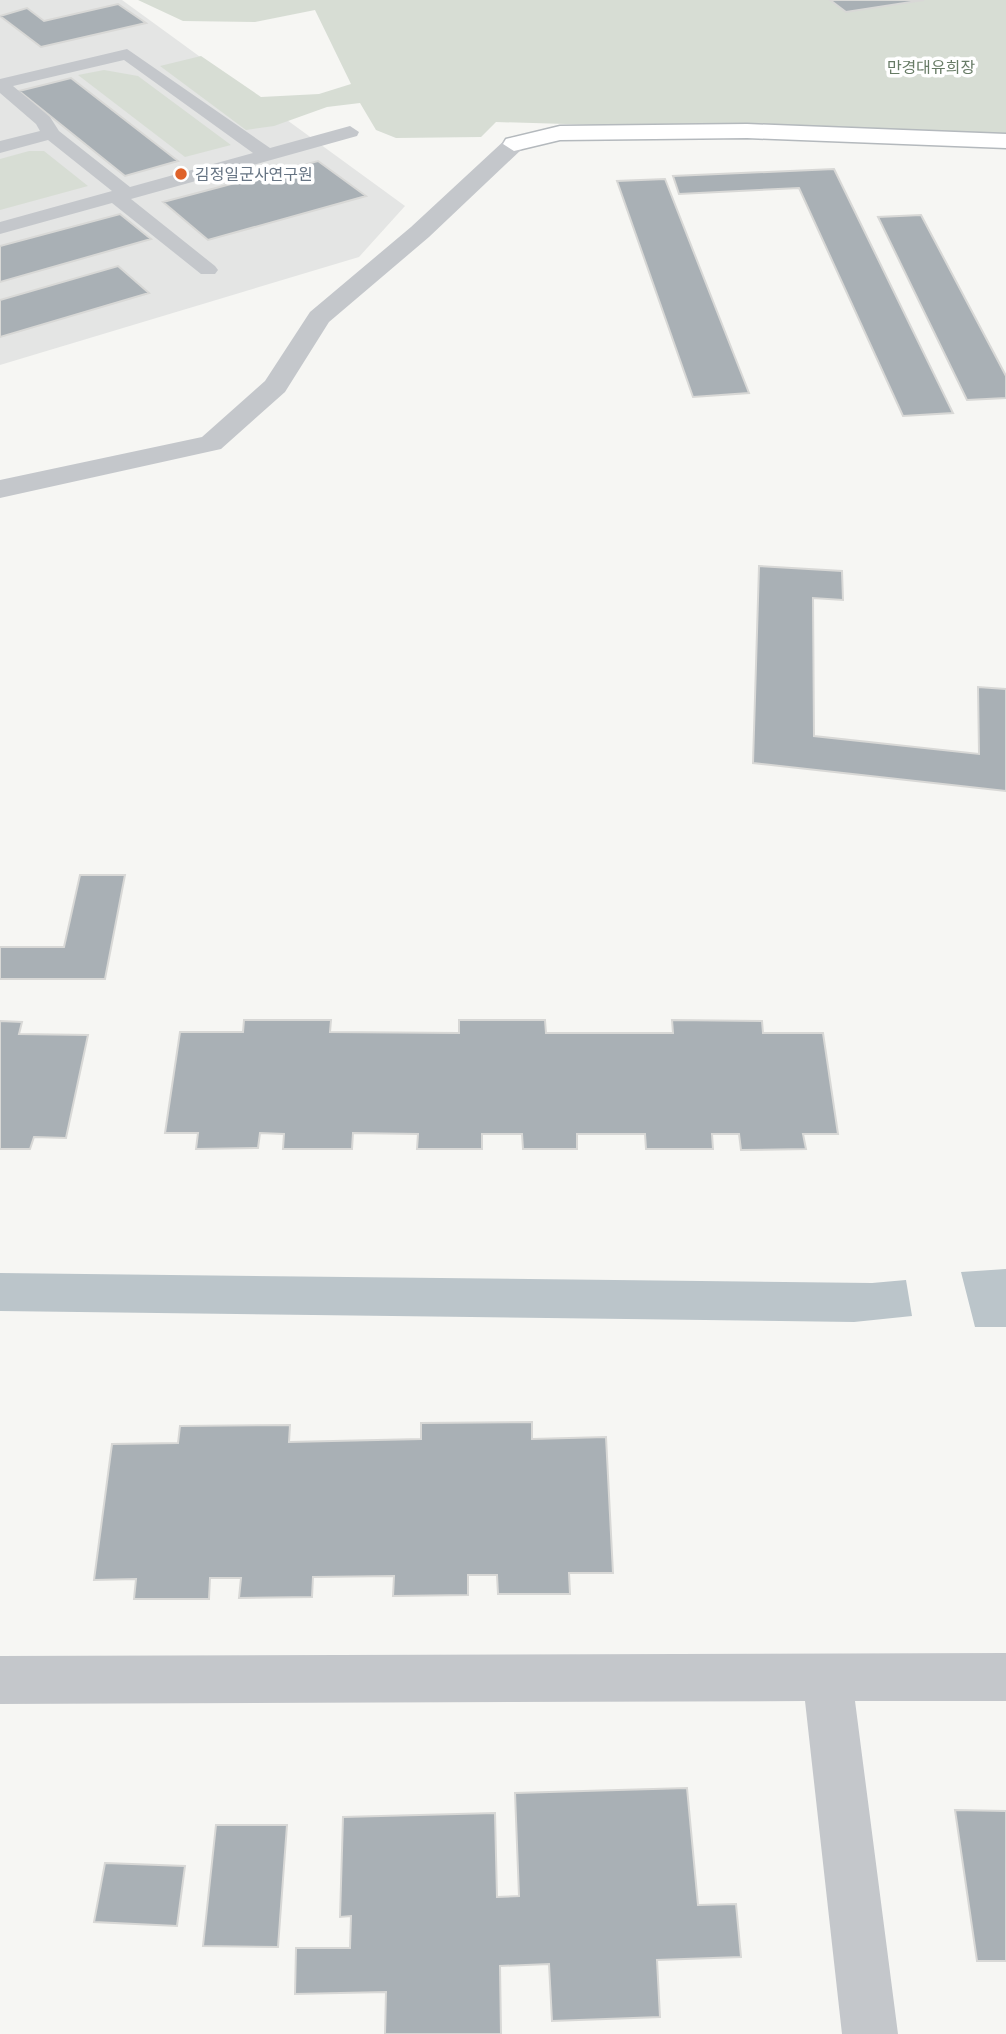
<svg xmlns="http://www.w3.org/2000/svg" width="1006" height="2034" viewBox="0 0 1006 2034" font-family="Commissioner,'Noto Sans KR',sans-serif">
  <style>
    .built { fill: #e4e5e4 }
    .green { fill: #d7ddd4 }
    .water { fill: #bbc5ca }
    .building { fill: #a9b0b5; stroke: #d8d8d6; stroke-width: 2 }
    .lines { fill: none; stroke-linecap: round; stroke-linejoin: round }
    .secondary-casing { stroke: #b4b9bd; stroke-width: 3 }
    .lane { fill: #c4c7cb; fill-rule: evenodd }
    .street { fill: #c4c7cb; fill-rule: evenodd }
    .secondary { fill: #fff; fill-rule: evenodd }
    .poi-dot { fill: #df622a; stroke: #fff; stroke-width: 2.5 }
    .labels { text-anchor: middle; stroke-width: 7; stroke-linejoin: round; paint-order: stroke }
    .far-park-label { font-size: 16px; fill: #677b65; stroke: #fff }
    .far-poi-label { font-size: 16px; fill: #667483; stroke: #fff; text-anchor: start }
  </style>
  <rect width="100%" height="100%" fill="#f6f6f3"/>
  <!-- built -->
  <path class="built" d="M0 0H122L405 206 359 257 0 365Z"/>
  <!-- green -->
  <path class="green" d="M138 0H1006V137L496 122 481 137 396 138 376 130 360 103 327 107 274 126 246 130 160 66 201 56 261 97 319 94 351 84 315 10 255 22 183 21Z
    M104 70 138 76 231 145 185 157 78 75Z
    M29 151H44L88 186 0 210V159Z"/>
  <!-- water -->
  <path class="water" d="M1006 1269V1327H975L961 1272Z
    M0 1273 872 1283 906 1280 912 1316 854 1322 0 1311Z"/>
  <!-- building -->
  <path class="building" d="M830 0H924L846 12Z
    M118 4 146 23 41 47 0 16 27 8 44 21Z
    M71 78 178 161 125 176 19 91Z
    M318 161 366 196 208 240 163 202Z
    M834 169 953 413 903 416 799 188 679 194 673 176Z
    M665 179 749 393 693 397 617 181Z
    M120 214 151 239 0 282V246Z
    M921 215 1006 376V398L967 400 878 217Z
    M118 266 149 293 0 337V300Z
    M759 566 842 571 843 600 813 598 814 736 979 754 978 687 1006 689V791L753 763Z
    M80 875H125L105 979H0V947H64Z
    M244 1020H331L330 1032 459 1033V1020H545L546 1033H673L672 1020 762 1021 763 1033H823L838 1134H803L806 1149 741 1150 739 1134H712L713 1149H646L645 1134H577V1149H523L522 1134H482V1149H417L418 1134 353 1133 352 1149H283L284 1134 260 1133 258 1148 196 1149 198 1133H165L180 1032H243Z
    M0 1021 22 1022 19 1034 88 1035 66 1138 34 1137 30 1149H0Z
    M532 1422V1439L606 1437 613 1573H569L570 1594H498L497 1575H468V1595L393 1596 394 1576 313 1577 312 1597 239 1598 241 1578H210L209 1599H134L136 1579 94 1580 112 1444 178 1443 180 1426 290 1425 289 1442 421 1439V1423Z
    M687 1788 698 1905 736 1904 741 1957 657 1960 660 2017 552 2021 549 1964 500 1966 501 2034H385L386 1992 295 1994 296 1948H350L351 1916 340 1917 343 1817 495 1813 497 1897 519 1896 515 1793Z
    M955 1810 1006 1811V1961H977Z
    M216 1825H287L278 1947 203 1946Z
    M105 1863 185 1866 177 1926 94 1922Z"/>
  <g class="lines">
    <!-- secondary casing -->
    <g class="secondary-casing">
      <path id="secondary" d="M747 124 1006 134V148L747 138 560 140 514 151 503 144 506 139 560 126Z"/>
    </g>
    <!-- lane -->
    <path class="lane" d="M127 49 270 148 350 126 359 132 357 136 131 199 215 266 218 270 215 274H201L112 203 0 234V222L112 191 48 140 0 153V141L40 131 36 124 0 93V79ZM124 60 253 153 130 187 59 131 50 117 13 86Z"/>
    <!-- street -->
    <path class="street" d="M514 137 525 144 522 149 429 237 329 322 285 392 221 449 0 498V480L202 437 265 381 310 312 411 227 506 139Z
      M1006 1653V1701H855L898 2034H842L805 1701 0 1704V1656Z"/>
    <!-- secondary -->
    <use href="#secondary" class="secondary"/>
  </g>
  <!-- markers -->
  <circle class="poi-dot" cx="181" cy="174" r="7"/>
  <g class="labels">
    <!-- far-park labels -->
    <g class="far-park-label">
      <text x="931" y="73">만경대유희장</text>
    </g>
    <!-- far-poi labels -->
    <g class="far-poi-label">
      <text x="195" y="180">김정일군사연구원</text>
    </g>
  </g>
</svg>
